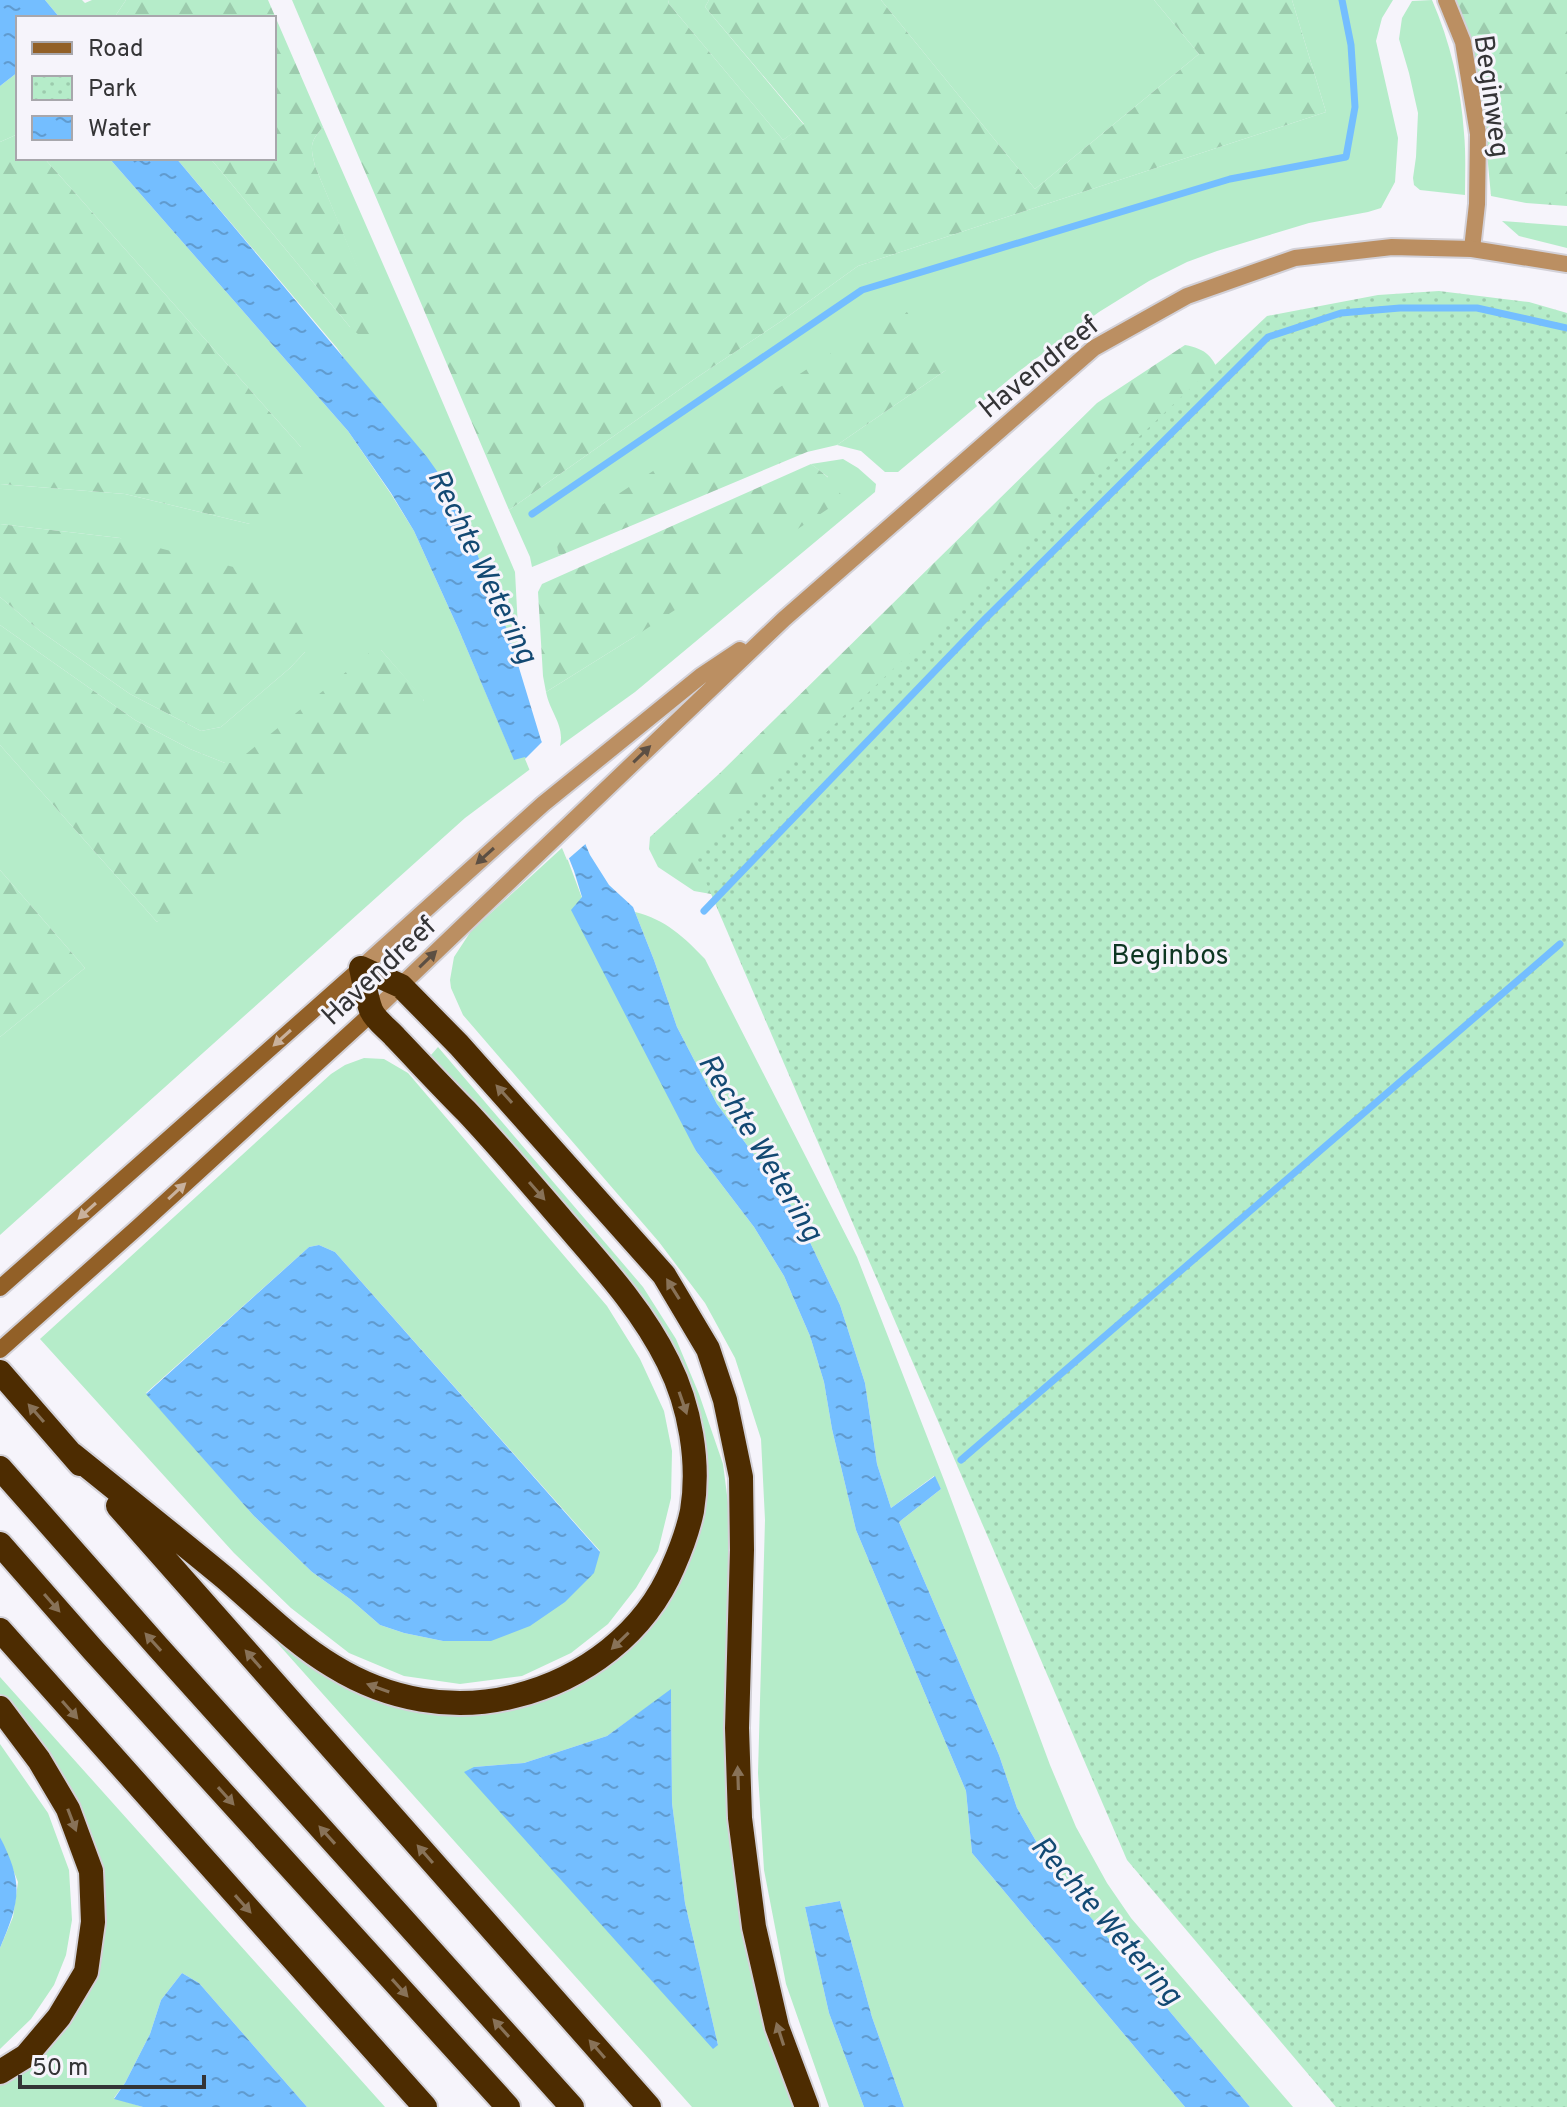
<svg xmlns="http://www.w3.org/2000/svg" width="1567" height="2107" viewBox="0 0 1567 2107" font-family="Overpass,sans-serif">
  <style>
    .green { fill: #b5ecc9; fill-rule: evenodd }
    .forest { fill: url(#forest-firs) }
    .park { fill: url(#park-dots) }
    .water { fill: url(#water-ripples) }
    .pier { fill: #f6f4fb }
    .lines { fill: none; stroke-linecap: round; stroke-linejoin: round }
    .stream { stroke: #74beff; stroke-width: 7 }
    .minor-casing { stroke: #d3d1d8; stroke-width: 20 }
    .tertiary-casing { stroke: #d3d1d8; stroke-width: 20 }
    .secondary-casing { stroke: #d3d1d8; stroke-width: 20 }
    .motorway-casing { stroke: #d3d1d8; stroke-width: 28 }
    .minor { stroke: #bb8f62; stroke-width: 16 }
    .tertiary { stroke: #bb8f62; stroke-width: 16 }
    .secondary { stroke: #926027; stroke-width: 16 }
    .motorway { stroke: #4d2c01; stroke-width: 24 }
    .oneway { fill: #5c4f43 }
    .oneway2 { fill: #c9b19c }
    .oneway3 { fill: #887258 }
    .labels { text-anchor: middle; stroke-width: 6; stroke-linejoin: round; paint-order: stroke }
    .street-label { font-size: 28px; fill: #343436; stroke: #f6f4fb }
    .park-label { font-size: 28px; fill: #0d3621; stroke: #f6f4fb }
    .water-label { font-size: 30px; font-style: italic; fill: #134973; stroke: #f6f4fb }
  </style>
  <defs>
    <pattern id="forest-firs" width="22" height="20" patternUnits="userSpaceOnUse" patternTransform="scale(2)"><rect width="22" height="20" fill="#b5ecc9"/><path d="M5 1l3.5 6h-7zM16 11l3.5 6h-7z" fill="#9ccbad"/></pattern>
    <pattern id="park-dots" width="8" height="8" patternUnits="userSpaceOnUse" patternTransform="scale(2)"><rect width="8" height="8" fill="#b5ecc9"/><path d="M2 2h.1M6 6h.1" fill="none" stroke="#9ccbad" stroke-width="1.8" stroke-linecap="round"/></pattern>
    <pattern id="water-ripples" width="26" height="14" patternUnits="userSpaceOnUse" patternTransform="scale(2)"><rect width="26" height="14" fill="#74beff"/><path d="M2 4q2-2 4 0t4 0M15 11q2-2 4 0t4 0" fill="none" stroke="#609bcf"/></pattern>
  </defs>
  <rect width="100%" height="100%" fill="#f6f4fb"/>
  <!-- green -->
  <path class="green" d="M45 0H82L85 3 92 0H126L114 18H60Z
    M668 0H709L705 7 804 125 783 140 669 4Z
    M881 0H1154L1199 54 1035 189Z
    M1292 0H1393L1382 18 1376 41 1398 138 1395 182 1381 208 1368 212 1309 223 1217 251 1187 262 1149 281 1099 312 1018 372 898 472H885L861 451 837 445 946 370 556 536 559 556 532 567 530 557 509 510 696 378 783 320 858 266 1326 112Z
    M1432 0C1450 41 1461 88 1464 133 1466 154 1465 175 1465 195L1420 190 1414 185 1413 178 1416 157 1418 113 1409 73 1399 39 1402 18 1412 1Z
    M18 72V134L0 142V86Z
    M323 127 411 328 515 572 518 628 517 659 478 556 337 348 176 158H210L350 327 384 333 315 166C310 146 310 142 323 127Z
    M44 158H109L348 431 391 494 414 531 458 628 514 759 525 756 533 767 465 818 0 1235V1037L85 968 0 870V745L157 922 424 700 381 650 235 764 225 763 190 749 135 720 0 625V597L40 631 130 694 201 731 221 727 290 668 305 652 120 538 0 524V484L125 494 250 524 301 447Z
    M1502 221 1567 226V248L1519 236Z
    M843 459 858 468 876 484 875 492 635 692 560 746C565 725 550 713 546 692L634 637 828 477 811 464Z
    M563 847 582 898 696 1151 754 1227 784 1276 810 1336 824 1382 832 1429 856 1530 966 1791 972 1853 1185 2107H904L872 2017 840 1901 805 1907 829 2013 864 2107H829L786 1984 764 1870 758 1773 765 1520 761 1439 735 1358 705 1303 659 1242 463 1015 451 988 450 980 454 957 471 931Z
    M635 912C666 920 683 936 705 959L857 1257 944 1480 1050 1765 1076 1827 1107 1883 1131 1918 1293 2107H1250L1056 1876 1017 1808 999 1755 899 1522 941 1489 934 1476 891 1508 877 1464 865 1383 840 1305 795 1211 717 1104 677 1027 654 960Z
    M438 1047 643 1287 676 1339 699 1394 723 1464 732 1534 729 1831 745 1938 798 2107H692L254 1617 365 1693 425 1712H477L521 1707 566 1691 608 1665 674 1586 691 1395 585 1233 431 1055ZM671 1690 672 1803 685 1903 718 2045 474 1767 524 1763 607 1736Z
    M364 1058 384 1059 408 1073 607 1306 640 1359 664 1411 672 1451 671 1498 658 1551 636 1588 608 1624 571 1653 522 1676 460 1684 404 1676 349 1653 291 1608 234 1553 40 1339 331 1074 345 1065ZM319 1245 335 1252 600 1551 443 1641 404 1633 380 1625 350 1599 312 1572 253 1515 146 1393 309 1247Z
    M0 1677 385 2107H307L199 1983 182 1973 161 2000 150 2034 125 2083 114 2098 143 2107H0V2084L20 2071 99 1952 105 1897 98 1861 0 1702Z
    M0 1744 48 1813 69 1870 72 1920 66 1955 54 1985 31 2019 0 2049V1948L13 1917 18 1882 0 1837Z"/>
  <!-- forest -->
  <path class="forest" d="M126 0H268L323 127C310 142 310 146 315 166L385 333 379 343 367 342 350 327 210 158H274V18H114Z
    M292 0H668L669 4 783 140 804 124 705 7 709 0H881L1035 189 1199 54 1154 0H1292L1326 112 858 266 783 320 696 378 509 510Z
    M1454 0H1567V206L1526 203 1491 196 1484 121Z
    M18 134V158H44L301 447 306 466 305 482 282 515 267 523 250 524 125 494 0 484V142Z
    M907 312 946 370 837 445 807 452 559 556 555 536 860 334Z
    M1185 345C1207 349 1213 357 1221 377L736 886 711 894 694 891 658 867 649 849 650 837 720 773 1097 403Z
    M811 464C825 474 836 483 843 499L634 637 546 692 543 676 538 592 542 584Z
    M0 524 120 538 249 571 272 582 309 628 310 638 305 652 290 668 221 727 201 731 130 694 40 631 0 597Z
    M0 625 135 720 190 749 225 763H235L374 649 381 650 424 699 422 706 175 910 157 922 0 745Z
    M0 870 85 968 0 1037Z"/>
  <!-- park -->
  <path class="park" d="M1439 291 1529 302 1567 313V2107H1336L1127 1860 696 859 710 842 1267 316 1378 295Z"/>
  <!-- water -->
  <path class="water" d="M0 0H45L60 18H18V72L0 86Z
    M109 158H176L427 457 451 491 478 556 509 635 541 740 590 855 609 885 633 907 654 960 677 1027 717 1104 795 1211 840 1305 865 1383 877 1464 891 1508 935 1476 941 1489 899 1522 999 1755 1017 1808 1056 1876 1250 2107H1185L972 1853 966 1791 856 1530 832 1429 824 1382 810 1336 784 1276 754 1227 696 1151 571 910 582 897 574 871 533 767 525 757 514 760 458 628 414 531 391 493 348 431Z
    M319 1245 335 1252 600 1552 594 1573 565 1602 530 1626 491 1641H443L404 1633 380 1625 350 1599 312 1572 253 1515 146 1394 309 1247Z
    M671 1689 672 1803 685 1903 718 2045 713 2049 464 1772 474 1767 524 1763 607 1736Z
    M0 1837C24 1884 20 1901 0 1948Z
    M840 1901 872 2017 904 2107H864L829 2013 805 1907Z
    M182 1973 199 1983 307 2107H143L114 2099 125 2083 150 2034 161 2000Z"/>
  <!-- pier -->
  <path class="pier" d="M545 739 589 841 567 860 525 759Z"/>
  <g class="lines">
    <!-- stream -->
    <path class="stream" d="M532 514 862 290 1230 179 1346 157 1355 107 1351 45 1342 0
      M704 911 984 620 1268 337 1341 313 1400 308H1477L1567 328
      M961 1460 1560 944"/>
    <!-- minor casing -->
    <g class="minor-casing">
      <path id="minor" d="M1446 0 1463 42 1478 134 1477 204 1472 249"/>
    </g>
    <!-- tertiary casing -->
    <g class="tertiary-casing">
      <path id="tertiary" d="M361 968 543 804 701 676 740 650
        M372 1013 784 619 1094 348 1187 296 1295 258 1392 247 1472 249 1567 264"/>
    </g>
    <!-- secondary casing -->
    <g class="secondary-casing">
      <path id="secondary" d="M0 1288 361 968
        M0 1350 138 1227 372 1013"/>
    </g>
    <!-- motorway casing -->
    <g class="motorway-casing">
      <path id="motorway" d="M361 968 401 986 459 1045 664 1275 708 1349 725 1400 741 1477 742 1550 737 1728 740 1818 754 1927 777 2027 807 2107
        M0 1372 80 1464
        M72 1454C123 1495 174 1536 225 1578 260 1608 294 1643 333 1666 388 1700 453 1712 515 1696 584 1679 645 1633 673 1567 681 1549 688 1530 692 1511 700 1462 690 1406 668 1362 642 1309 601 1265 563 1221 531 1184 500 1147 466 1111 442 1087 419 1062 395 1037 388 1029 375 1020 371 1010 366 997 364 981 361 968
        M0 1468 157 1646 572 2107
        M118 1506 649 2107
        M0 1544 93 1650 508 2107
        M0 1630 425 2107
        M0 1708 39 1760 68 1809 91 1871 93 1922 86 1972 59 2017 26 2056 0 2072"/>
    </g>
    <!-- minor -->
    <use href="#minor" class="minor"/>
    <!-- tertiary -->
    <use href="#tertiary" class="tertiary"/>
    <!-- secondary -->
    <use href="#secondary" class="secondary"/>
    <!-- motorway -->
    <use href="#motorway" class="motorway"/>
  </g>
  <!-- one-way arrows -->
  <defs><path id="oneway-solid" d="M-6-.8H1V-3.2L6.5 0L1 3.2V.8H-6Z" transform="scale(2)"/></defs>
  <g class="oneway">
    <use href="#oneway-solid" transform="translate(642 754) rotate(-44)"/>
    <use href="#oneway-solid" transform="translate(485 856) rotate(138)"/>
    <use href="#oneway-solid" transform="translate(428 959) rotate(-44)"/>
  </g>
  <g class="oneway2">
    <use href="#oneway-solid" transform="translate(282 1038) rotate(138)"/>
    <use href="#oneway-solid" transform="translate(177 1191) rotate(-43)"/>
    <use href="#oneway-solid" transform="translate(87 1211) rotate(138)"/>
  </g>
  <g class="oneway3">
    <use href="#oneway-solid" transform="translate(504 1094) rotate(-132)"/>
    <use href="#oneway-solid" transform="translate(537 1191) rotate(49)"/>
    <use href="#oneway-solid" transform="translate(673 1289) rotate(-122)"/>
    <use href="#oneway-solid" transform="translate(683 1403) rotate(71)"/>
    <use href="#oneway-solid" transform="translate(36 1413) rotate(-131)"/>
    <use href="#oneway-solid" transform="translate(52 1603) rotate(49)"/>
    <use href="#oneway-solid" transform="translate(620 1641) rotate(136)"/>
    <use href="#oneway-solid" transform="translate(153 1642) rotate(-132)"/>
    <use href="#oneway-solid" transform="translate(253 1659) rotate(-131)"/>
    <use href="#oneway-solid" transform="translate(378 1688) rotate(-160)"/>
    <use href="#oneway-solid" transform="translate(70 1710) rotate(49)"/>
    <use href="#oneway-solid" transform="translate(738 1778) rotate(-92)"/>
    <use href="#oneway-solid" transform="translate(226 1796) rotate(48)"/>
    <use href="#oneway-solid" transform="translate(72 1820) rotate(69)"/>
    <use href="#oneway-solid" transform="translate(327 1835) rotate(-132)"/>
    <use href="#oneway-solid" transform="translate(425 1854) rotate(-131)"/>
    <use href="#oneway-solid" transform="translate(243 1904) rotate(48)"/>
    <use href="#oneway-solid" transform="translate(400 1988) rotate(48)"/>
    <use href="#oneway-solid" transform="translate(501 2028) rotate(-132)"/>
    <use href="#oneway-solid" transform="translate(780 2034) rotate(-108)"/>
    <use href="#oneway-solid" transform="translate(597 2049) rotate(-131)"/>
  </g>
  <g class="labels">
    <!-- street labels -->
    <g class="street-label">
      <text transform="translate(1493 96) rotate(82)" y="10">Beginweg</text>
      <text transform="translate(1038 366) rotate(-39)" y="10">Havendreef</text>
      <text transform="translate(378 970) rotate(-43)" y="10">Havendreef</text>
    </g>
    <!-- park labels -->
    <g class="park-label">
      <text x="1170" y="964">Beginbos</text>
    </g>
    <!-- water labels -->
    <g class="water-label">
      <text transform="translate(483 566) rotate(64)" y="10">Rechte Wetering</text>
      <text transform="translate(761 1147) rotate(59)" y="10">Rechte Wetering</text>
      <text transform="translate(1107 1920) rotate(49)" y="10">Rechte Wetering</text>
    </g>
  </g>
  <!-- legend -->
  <rect x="16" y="16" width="260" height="144" fill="#f6f4fb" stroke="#a8a7ac" stroke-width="2"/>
  <rect x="32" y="42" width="40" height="12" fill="#926027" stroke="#a8a7ac" stroke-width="2"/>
  <text x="88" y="56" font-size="24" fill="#343436">Road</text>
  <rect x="32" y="76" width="40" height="24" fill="url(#park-dots)" stroke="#a8a7ac" stroke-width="2"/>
  <text x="88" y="96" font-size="24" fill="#343436">Park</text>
  <rect x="32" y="116" width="40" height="24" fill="url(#water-ripples)" stroke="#a8a7ac" stroke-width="2"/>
  <text x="88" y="136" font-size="24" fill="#343436">Water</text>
  <!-- scale -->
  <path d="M20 2075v12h184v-12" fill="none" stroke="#343436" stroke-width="4"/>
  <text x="32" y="2075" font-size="24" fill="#343436" stroke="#f6f4fb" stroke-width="6" paint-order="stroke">50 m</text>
</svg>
